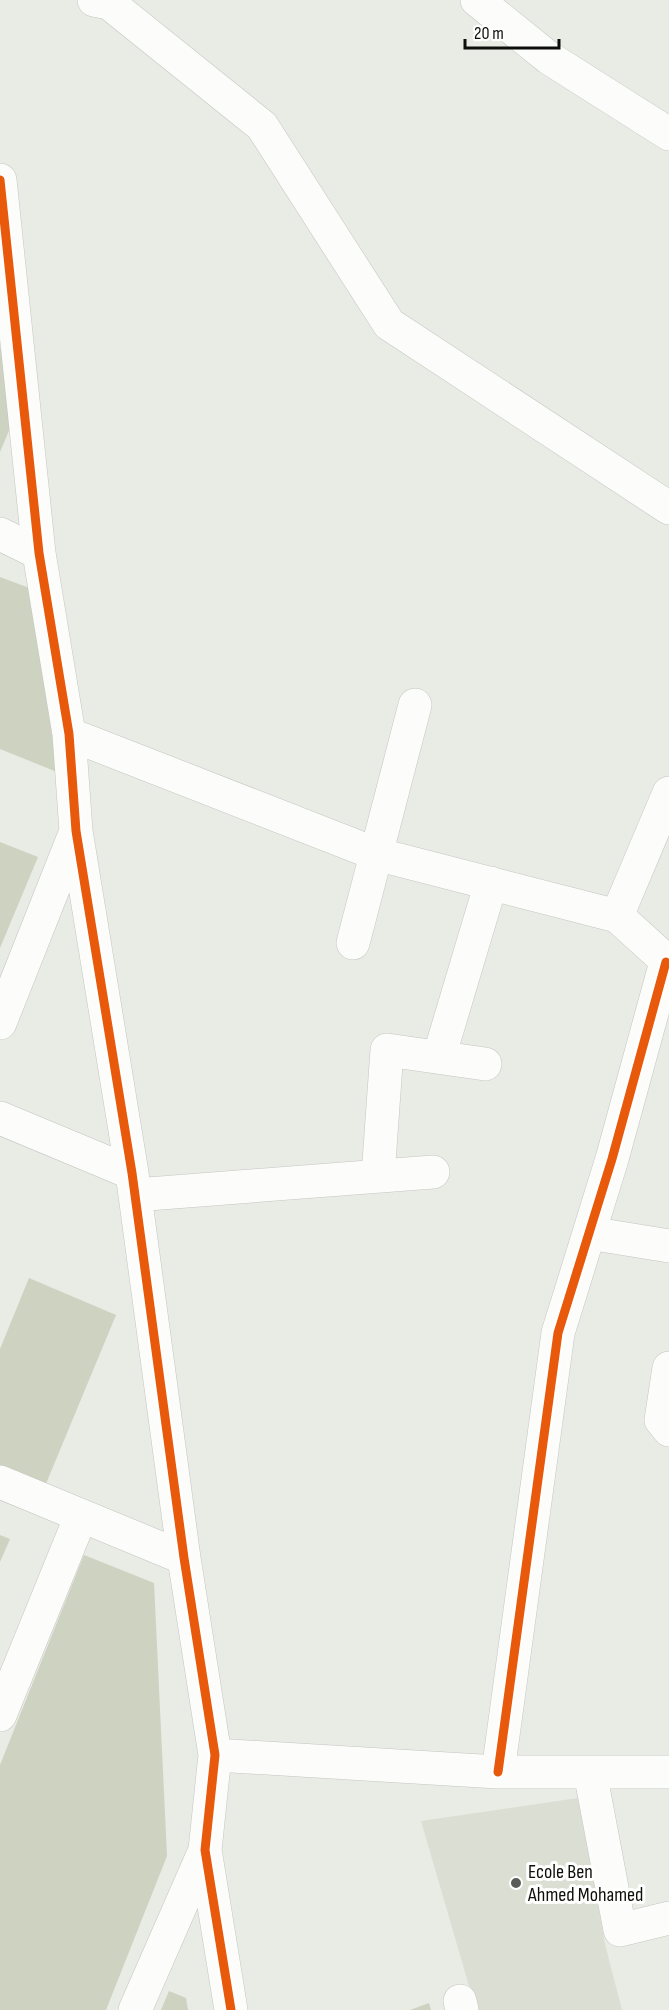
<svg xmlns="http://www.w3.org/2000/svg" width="669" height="2010" viewBox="0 0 669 2010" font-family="'Sofia Sans Condensed',sans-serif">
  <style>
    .built { fill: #dbdfd3 }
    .building { fill: #cdd2c1 }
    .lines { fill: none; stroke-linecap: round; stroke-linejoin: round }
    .minor-casing { stroke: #c4c6c2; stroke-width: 34 }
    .minor { stroke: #fcfcfb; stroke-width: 33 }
    .cycleway-casing { stroke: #fff; stroke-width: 13 }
    .cycleway { stroke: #e8590c; stroke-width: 9 }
    .poi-dot { fill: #5a5c57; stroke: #fff; stroke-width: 2 }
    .labels { text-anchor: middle; stroke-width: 6; stroke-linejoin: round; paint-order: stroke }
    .poi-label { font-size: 20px; fill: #0d0f0b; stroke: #fff; text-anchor: start }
  </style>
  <rect width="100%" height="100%" fill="#e9ebe5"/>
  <!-- built -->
  <path class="built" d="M578 1798 605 1944 622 2010H476L421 1821Z"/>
  <!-- building -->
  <path class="building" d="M0 345 13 421 0 452Z
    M0 577 32 589 57 772 0 749Z
    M0 842 38 857 0 948Z
    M29 1278 116 1315 45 1486 0 1468V1349Z
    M0 1535 10 1539 0 1562Z
    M84 1555 154 1583 167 1856 106 2010H0V1765Z
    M169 1991 186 1998 188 2010H161Z
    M429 2003 431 2010H410Z"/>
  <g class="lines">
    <!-- minor casing -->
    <g class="minor-casing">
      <path id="minor" d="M94 0 109 3 262 126 389 324 669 508
        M477 0 549 58 669 134
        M0 180 39 553 69 734 76 831 132 1173 184 1558 215 1755 205 1850 231 2010
        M0 534 39 553
        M69 734 376 854 617 916 669 963
        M617 916 669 793
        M353 943 415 705
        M0 1023 76 831
        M439 1057 491 883
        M0 1118 132 1173
        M378 1176 387 1050 485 1064
        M135 1195 433 1172
        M589 1233 669 1246
        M669 1368 661 1420 669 1430
        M0 1482 184 1558
        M0 1715 81 1516
        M215 1755 498 1772H669
        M498 1772 558 1333 612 1159 666 962
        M590 1772 620 1930 669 1918
        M460 2001 462 2010
        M135 2010 205 1850"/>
    </g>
    <!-- minor -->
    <use href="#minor" class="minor"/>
    <!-- cycleway casing -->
    <g class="cycleway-casing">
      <path id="cycleway" d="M0 180 39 553 69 734 76 831 132 1173 184 1558 215 1755 205 1850 231 2010
        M498 1772 558 1333 612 1159 666 962"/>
    </g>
    <!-- cycleway -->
    <use href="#cycleway" class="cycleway"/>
  </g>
  <!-- markers -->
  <circle class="poi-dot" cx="516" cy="1883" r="6"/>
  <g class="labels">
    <!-- poi labels -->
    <g class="poi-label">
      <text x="528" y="1878">Ecole Ben<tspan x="528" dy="23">Ahmed Mohamed</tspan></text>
    </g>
  </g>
  <!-- scale -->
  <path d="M465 39v9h94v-9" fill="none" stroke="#0d0f0b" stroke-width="3"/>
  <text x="474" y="39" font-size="18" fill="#0d0f0b" stroke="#ffffff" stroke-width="4.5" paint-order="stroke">20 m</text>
</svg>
